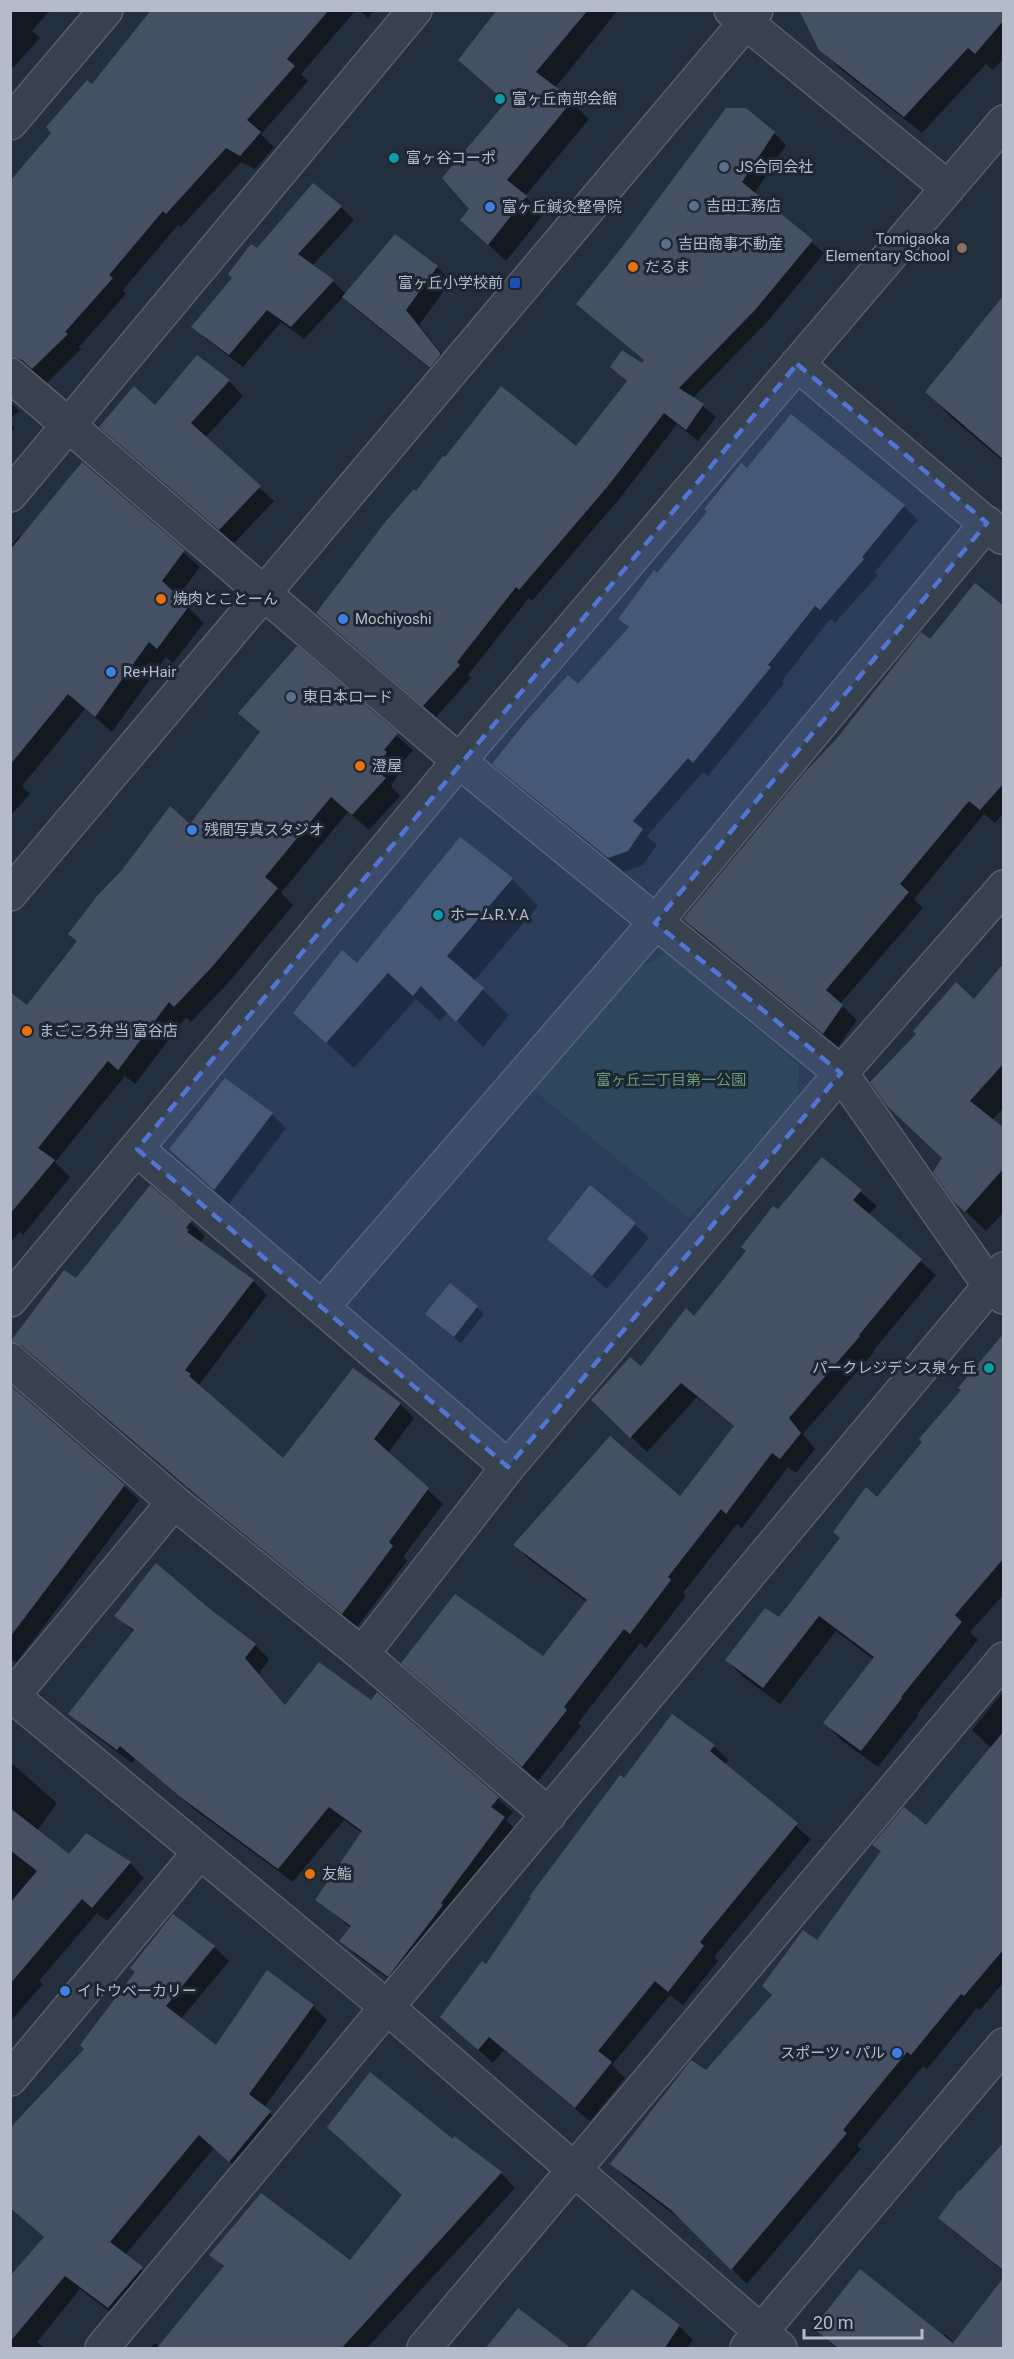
<svg xmlns="http://www.w3.org/2000/svg" width="1014" height="2359" viewBox="0 0 1014 2359" font-family="Roboto,'Noto Sans JP',sans-serif">
  <style>
    .green { fill: #263c3f }
    .shadow { fill: #0007 }
    .building { fill: #455162 }
    .lines { fill: none; stroke-linecap: round; stroke-linejoin: round }
    .minor-casing { stroke: #565f6c; stroke-width: 36 }
    .minor { stroke: #38414e; stroke-width: 33 }
    .marked { fill: #5274d3; fill-opacity: 0.2; stroke: #5274d3; stroke-width: 4.5; stroke-dasharray: 12 8; stroke-linejoin: round }
    .culture-dot { fill: #0f9aa8; stroke: #1d2633; stroke-width: 2 }
    .service-dot { fill: #5c6f8a; stroke: #1d2633; stroke-width: 2 }
    .shop-dot { fill: #3f7fe0; stroke: #1d2633; stroke-width: 2 }
    .education-dot { fill: #8d6e63; stroke: #1d2633; stroke-width: 2 }
    .food-dot { fill: #e8710a; stroke: #1d2633; stroke-width: 2 }
    .transit-dot { fill: #1a4fb4; stroke: #1d2633; stroke-width: 2 }
    .labels { text-anchor: middle; stroke-width: 6; stroke-linejoin: round; paint-order: stroke }
    .poi-label { font-size: 15px; fill: #b4bcc9; stroke: #1d2633; text-anchor: start }
    .park-label { font-size: 15px; fill: #6b9a76; stroke: #1d2633 }
  </style>
  <rect width="100%" height="100%" fill="#242f3e"/>
  <!-- green -->
  <path class="green" d="M668 953 799 1065 798 1100 689 1218 532 1089 630 972Z"/>
  <!-- shadow -->
  <path class="shadow" d="M10 10H50L32 31 40 38 10 71Z
    M151 10H356L301 74 308 81 261 134 274 147 255 169 241 162 181 227 178 225 123 290 126 294 79 347 81 349 47 383 29 370 10 377V192Z
    M359 10H375L368 18Z
    M618 10 555 88 589 119 525 196 543 215 506 261 462 220 470 209 507 103 460 60 499 11Z
    M1004 10V58L993 70 986 64 922 133 838 67 820 49Z
    M774 133 786 145 754 194 824 253 768 321 693 398 716 417 698 441 677 424 620 498 532 601 529 598 468 675 471 678 436 717 318 613 417 493 576 448 628 383 612 367 642 365 645 361 578 304Z
    M341 207 354 220 312 266 333 281 346 294 437 267 451 281 419 325 454 369 445 381 358 311 343 297 304 339 281 322 243 367 207 340 194 327 257 250Z
    M1004 298V462L953 419 927 392Z
    M229 381 243 396 205 438 274 501 234 543 115 441 155 407Z
    M10 402 19 411 10 419Z
    M10 424 15 428 10 434Z
    M83 464 200 567 178 597 204 623 173 663 166 657 112 732 85 709 22 786 30 794 10 816V547L19 536 22 538Z
    M747 470 904 506 918 520 875 572 878 575 835 623 830 619 782 681 784 683 708 776 703 772 647 836 657 845 643 865 623 872 508 778 494 763 579 686 630 629 620 618Z
    M1004 608V813L995 823 984 814 914 899 923 908 840 1004 857 1020 838 1047 699 933 685 919 930 642Z
    M297 649 413 750 399 766 402 769 391 786 400 796 369 830 348 812 281 893 293 905 228 983 191 1022 186 1017 135 1084 125 1076 55 1162 70 1177 23 1235 20 1232 10 1242V1008L28 1007 190 826 261 733 240 713Z
    M512 879 538 906 474 981 509 1015 483 1047 448 1012 440 1021 416 999 354 1068 295 1013 357 965Z
    M1004 965V1107L992 1120 1004 1130V1212L986 1231 954 1200 943 1159 974 1002Z
    M272 1114 286 1128 229 1204 185 1163Z
    M822 1159 877 1206 868 1215 936 1275 873 1351 874 1352 803 1434 815 1449 796 1473 788 1467 742 1528 737 1524 683 1593 686 1596 646 1648 640 1643 578 1723 581 1726 538 1781 403 1662 543 1658 587 1602 530 1560 515 1545 680 1498 735 1427 697 1397 647 1452 608 1415 641 1368 695 1318Z
    M190 1222 205 1236 200 1243 253 1281 267 1295 199 1385 283 1460 400 1404 414 1418 388 1453 443 1504 403 1557 407 1561 357 1627 231 1525 38 1360 25 1355 11 1341 76 1280Z
    M635 1224 649 1238 607 1289 549 1239Z
    M477 1307 484 1314 461 1343 434 1321Z
    M1004 1349V1594L970 1632 978 1640 917 1714 918 1716 878 1767 841 1740 825 1723 874 1660 836 1631 780 1704 743 1677 727 1660 779 1619Z
    M10 1398 124 1486 139 1500 16 1663 10 1659Z
    M209 1610 255 1645 269 1659 259 1674 286 1706 371 1702 378 1694 513 1812 506 1820 518 1832 403 1990 356 1955 341 1941 351 1928 317 1899 362 1833 344 1820 293 1882 195 1810 135 1759 132 1763 85 1728 70 1713 134 1632 116 1616Z
    M1004 1691V1982L980 2010 977 2008 927 2069 923 2066 857 2145 861 2149 747 2284 688 2225 627 2179 612 2164 706 2072 774 1995 817 1942 882 1852 874 1844 926 1827 991 1748 972 1730Z
    M714 1746 728 1760 725 1765 811 1839 714 1957 718 1961 683 2005 670 1995 612 2065 625 2078 590 2121 504 2050 493 2063 457 2031 486 1966 624 1780Z
    M10 1762 57 1803 37 1831 69 1856 130 1863 144 1878 107 1921 97 1913 39 1981 43 1984 10 2022Z
    M214 1947 229 1961 181 2019 216 2048 313 2006 327 2020 264 2108 284 2126 245 2175 214 2148 125 2255 156 2282 123 2322 80 2289 37 2342 44 2348H10V2278L45 2238 10 2208V2131Z
    M453 2141 501 2173 515 2188 367 2348H150L155 2343 159 2346 225 2268 211 2255 350 2262Z
    M1004 2145V2272L957 2234 940 2218Z
    M679 2326 693 2340 687 2348H585Z
    M815 2328 943 2337 945 2334 954 2343 1004 2348H836Z"/>
  <!-- building -->
  <path class="building" d="M151 10H329L287 59 295 66 247 120 261 132 240 156 226 148 166 214 163 211 109 275 113 278 65 332 68 334 32 369 22 360 10 357V181L51 133 46 127 87 80 92 84Z
    M497 10H588L536 72 573 100 507 180 527 196 488 245 460 220 469 209 442 178 506 102 458 60Z
    M799 10H1004V20L975 54 968 48 904 117 819 50Z
    M726 108H746L775 132 742 182 813 240 756 309 679 388 704 404 686 430 664 413 608 486 519 590 516 587 457 662 460 665 423 706 316 613 386 521 414 489 416 491 443 456 445 457 501 386 576 446 627 381 610 367 622 350 642 363 644 360 576 304 626 242Z
    M313 183 342 206 298 254 334 280 291 327 267 310 229 355 191 327 232 278 228 274 251 244 257 248Z
    M395 234 438 266 406 310 441 354 430 368 342 297Z
    M1004 295V460L925 392Z
    M197 355 230 380 191 423 261 486 219 530 99 427 134 386 155 405Z
    M791 414 905 505 862 557 864 559 820 610 815 606 768 665 771 667 693 763 688 758 633 821 643 829 628 851 608 858 492 764 523 725 568 675 578 684 629 627 618 619 654 570 657 573 707 512 704 509 741 463 747 468Z
    M82 462 185 550 162 581 189 606 157 649 149 642 95 717 68 694 10 765V550Z
    M975 583 1004 606V783L980 810 969 801 900 884 909 892 826 990 843 1005 823 1034 683 919 805 772 838 737 921 632 930 639Z
    M297 646 398 733 384 750 387 752 375 770 386 778 352 815 331 797 265 877 278 888 212 967 174 1007 169 1002 118 1070 108 1061 38 1148 55 1160 10 1214V992L27 1005 77 941 68 934 97 896 122 870 170 806 190 824 260 732 238 713Z
    M460 837 513 878 447 956 484 988 456 1022 421 986 413 996 388 973 326 1043 293 1013 342 950 357 963Z
    M1004 963V1063L970 1101 1004 1128V1168L965 1212 953 1201 933 1172 942 1158 887 1106 870 1082 916 1034 913 1031 956 982 974 999Z
    M225 1078 273 1113 214 1190 169 1149Z
    M822 1157 862 1190 853 1200 922 1259 859 1335 860 1336 789 1418 801 1433 780 1459 772 1453 726 1514 721 1509 668 1577 671 1580 630 1634 624 1629 564 1707 567 1710 522 1767 401 1663 455 1594 543 1656 587 1600 513 1545 610 1436 680 1496 734 1426 681 1383 630 1438 591 1400 630 1357 641 1366 686 1308 694 1316 746 1251 741 1247 773 1206 778 1209Z
    M150 1185 192 1220 186 1228 189 1230 187 1232 254 1280 185 1370 191 1374 189 1376 283 1458 353 1368 401 1403 374 1439 429 1488 389 1542 393 1546 342 1614 215 1511 22 1346 10 1342 64 1270 76 1278Z
    M590 1185 636 1223 592 1276 547 1239Z
    M450 1283 478 1306 454 1337 425 1314Z
    M1004 1333V1558L955 1615 962 1622 901 1697 902 1698 861 1751 823 1723 874 1657 819 1616 763 1688 725 1660 765 1608 779 1617 840 1538 833 1532 866 1487 877 1497 922 1442 919 1439 961 1390 958 1388Z
    M10 1385 125 1485 10 1637Z
    M156 1563 210 1609 256 1644 245 1658 285 1705 319 1662 371 1700 377 1692 499 1797 491 1807 505 1817 441 1903 443 1905 388 1977 339 1941 351 1926 315 1900 362 1831 329 1807 278 1869 179 1796 120 1746 117 1750 68 1714 134 1630 114 1616Z
    M672 1714 715 1745 710 1751 798 1823 700 1942 704 1946 668 1992 655 1981 598 2051 612 2062 575 2108 489 2037 478 2050 440 2017 482 1961 486 1964 531 1898 529 1897 620 1775 624 1778Z
    M1004 1731V1949L964 1996 961 1994 911 2055 907 2052 843 2130 847 2133 731 2270 671 2210 610 2164 691 2060 706 2070 772 1995 762 1986 803 1930 817 1940 881 1851 872 1845 904 1807 926 1825Z
    M10 1808 69 1854 86 1833 131 1862 92 1908 82 1899 10 1984V1903L37 1871 10 1850Z
    M173 1914 215 1946 166 2006 216 2045 267 1970 314 2005 249 2094 271 2111 229 2162 199 2135 110 2242 143 2267 108 2308 65 2276 10 2342V2276L44 2237 10 2208V2128L84 2049 80 2045 135 1972 130 1968Z
    M370 2072 453 2139 454 2136 502 2172 341 2349H156L224 2266 209 2255 261 2193 350 2260 402 2195 327 2127Z
    M1004 2142V2271L938 2218 959 2190 960 2191Z
    M860 2269 953 2343 1004 2277V2349H839L813 2328Z
    M632 2289 680 2325 664 2349H584Z
    M518 2308 572 2349H485Z"/>
  <g class="lines">
    <!-- minor casing -->
    <g class="minor-casing">
      <path id="minor" d="M731 10 948 188
        M10 123 106 10
        M797 364 1002 537
        M10 375 459 761 841 1073 990 1286 1004 1297
        M10 495 415 10
        M10 894 756 10
        M137 1149 508 1467
        M10 1300 459 761 1004 122
        M322 1307 655 923 987 523
        M10 1360 174 1502 362 1654 549 1815
        M362 1654 508 1467 841 1073 1004 887
        M10 1694 388 2008 780 2348
        M10 1699 174 1502
        M10 2079 200 1852
        M102 2348 1004 1269
        M424 2348 1004 1659
        M747 2348 1004 2045"/>
    </g>
    <!-- minor -->
    <use href="#minor" class="minor"/>
  </g>
  <!-- marked area -->
  <path class="marked" d="M797 364 987 523 655 923 841 1073 508 1467 137 1149Z"/>
  <!-- markers -->
  <g class="culture-dot">
    <circle cx="500" cy="99" r="6"/>
    <circle cx="394" cy="158" r="6"/>
    <circle cx="438" cy="915" r="6"/>
    <circle cx="989" cy="1368" r="6"/>
  </g>
  <g class="service-dot">
    <circle cx="724" cy="167" r="6"/>
    <circle cx="694" cy="206" r="6"/>
    <circle cx="666" cy="244" r="6"/>
    <circle cx="291" cy="697" r="6"/>
  </g>
  <g class="shop-dot">
    <circle cx="490" cy="207" r="6"/>
    <circle cx="343" cy="619" r="6"/>
    <circle cx="111" cy="672" r="6"/>
    <circle cx="192" cy="830" r="6"/>
    <circle cx="65" cy="1991" r="6"/>
    <circle cx="897" cy="2053" r="6"/>
  </g>
  <circle class="education-dot" cx="962" cy="248" r="6"/>
  <g class="food-dot">
    <circle cx="633" cy="267" r="6"/>
    <circle cx="161" cy="599" r="6"/>
    <circle cx="360" cy="766" r="6"/>
    <circle cx="27" cy="1031" r="6"/>
    <circle cx="310" cy="1874" r="6"/>
  </g>
  <rect class="transit-dot" x="509" y="277" width="12" height="12" rx="3"/>
  <g class="labels">
    <!-- poi labels -->
    <g class="poi-label">
      <text x="512" y="104">富ヶ丘南部会館</text>
      <text x="406" y="163">富ヶ谷コーポ</text>
      <text x="736" y="172">JS合同会社</text>
      <text x="706" y="211">吉田工務店</text>
      <text x="502" y="212">富ヶ丘鍼灸整骨院</text>
      <text x="950" y="244" text-anchor="end">Tomigaoka<tspan x="950" dy="17">Elementary School</tspan></text>
      <text x="678" y="249">吉田商事不動産</text>
      <text x="645" y="272">だるま</text>
      <text x="503" y="288" text-anchor="end">富ヶ丘小学校前</text>
      <text x="173" y="604">焼肉とことーん</text>
      <text x="355" y="624">Mochiyoshi</text>
      <text x="123" y="677">Re+Hair</text>
      <text x="303" y="702">東日本ロード</text>
      <text x="372" y="771">澄屋</text>
      <text x="204" y="835">残間写真スタジオ</text>
      <text x="450" y="920">ホームR.Y.A</text>
      <text x="39" y="1036">まごころ弁当 富谷店</text>
      <text x="977" y="1373" text-anchor="end">パークレジデンス泉ヶ丘</text>
      <text x="322" y="1879">友鮨</text>
      <text x="77" y="1996">イトウベーカリー</text>
      <text x="885" y="2058" text-anchor="end">スポーツ・パル</text>
    </g>
    <!-- park labels -->
    <g class="park-label">
      <text x="671" y="1085">富ヶ丘二丁目第一公園</text>
    </g>
  </g>
  <!-- border -->
  <rect width="1014" height="2359" fill="none" stroke="#b4bcc9" stroke-width="24"/>
  <!-- scale -->
  <path d="M804 2329v9h118v-9" fill="none" stroke="#b4bcc9" stroke-width="3"/>
  <text x="813" y="2329" font-size="18" fill="#b4bcc9" stroke="#1d2633" stroke-width="4.5" paint-order="stroke">20 m</text>
</svg>
